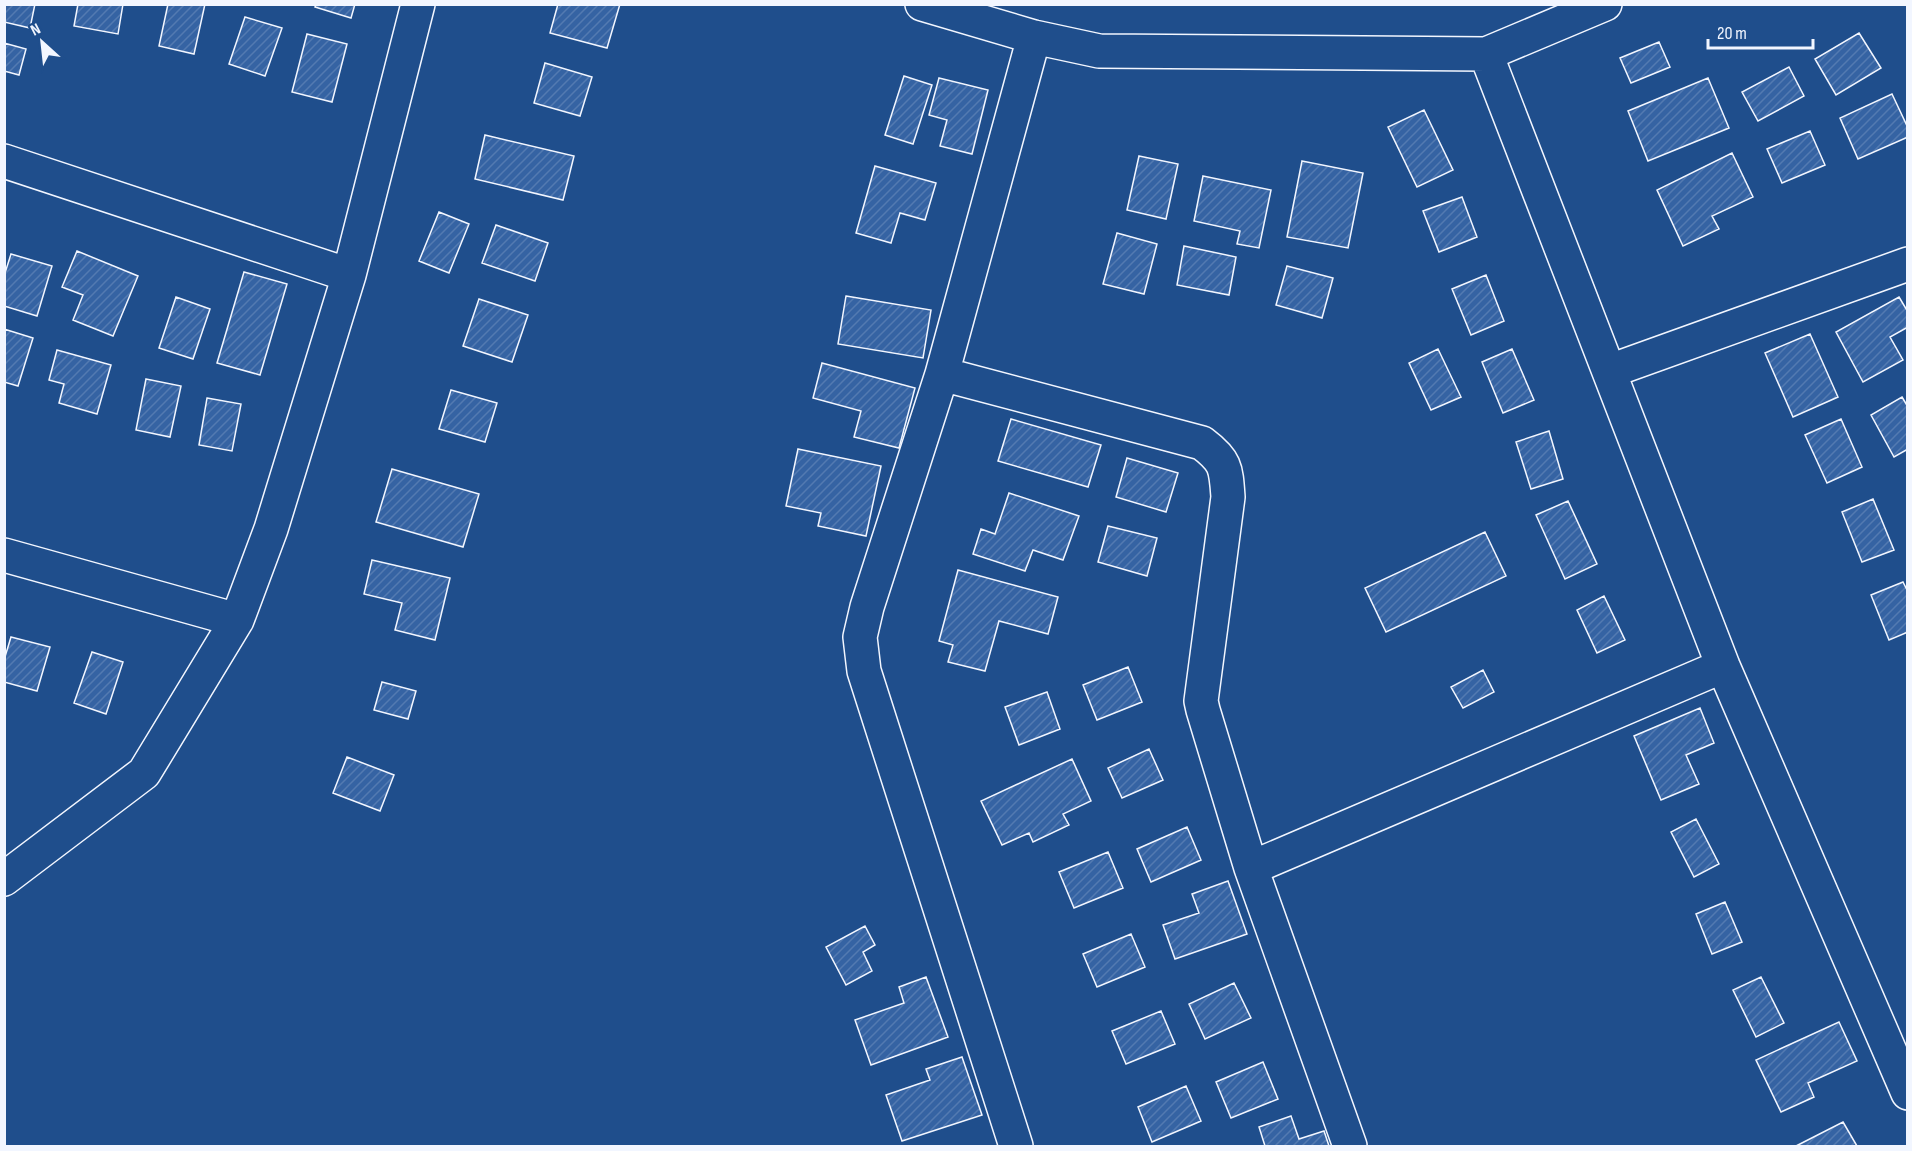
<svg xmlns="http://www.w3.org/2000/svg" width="1912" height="1151" viewBox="0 0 1912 1151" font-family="'Sofia Sans Condensed',sans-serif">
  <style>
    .building { fill: url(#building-hatch); stroke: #f2f6ff; stroke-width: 1.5 }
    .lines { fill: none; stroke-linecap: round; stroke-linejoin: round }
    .minor-casing { stroke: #f2f6ff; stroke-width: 36 }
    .minor { stroke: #1f4e8c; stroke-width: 33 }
  </style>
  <defs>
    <pattern id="building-hatch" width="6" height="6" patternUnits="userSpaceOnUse" patternTransform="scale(1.5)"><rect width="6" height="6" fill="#3563a3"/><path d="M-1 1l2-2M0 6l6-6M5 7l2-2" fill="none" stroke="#537ab1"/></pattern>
  </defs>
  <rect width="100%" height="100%" fill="#1f4e8c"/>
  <!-- building -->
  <path class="building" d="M4 4H35L30 28 4 22Z
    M78 4H123L118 34 74 26Z
    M168 4H205L194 54 159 46Z
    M316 4H355L351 18 315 7Z
    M558 4H620L607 48 550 33Z
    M245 17 282 28 265 76 229 64Z
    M1859 33 1881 68 1836 95 1815 59Z
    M307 34 347 44 332 102 292 92Z
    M1659 42 1670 67 1631 83 1620 58Z
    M4 43 26 49 19 75 4 71Z
    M545 63 592 77 580 116 534 103Z
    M1789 67 1804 96 1758 121 1742 92Z
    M904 76 932 85 913 144 885 135Z
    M939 78 988 90 972 154 940 146 947 120 929 115Z
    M1708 78 1729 128 1648 161 1628 111Z
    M1892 94 1908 128V137L1858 159 1840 118Z
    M1424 110 1453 170 1417 187 1388 127Z
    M1810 131 1825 165 1782 183 1767 149Z
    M485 135 574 156 563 200 475 179Z
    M1732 153 1753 197 1712 216 1719 229 1683 246 1657 190Z
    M1139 156 1178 164 1166 219 1127 210Z
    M1302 161 1363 173 1348 248 1287 237Z
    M875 166 936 183 925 220 900 213 891 243 856 233Z
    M1203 176 1271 190 1259 248 1237 244 1240 231 1194 221Z
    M1462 197 1477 237 1439 252 1423 211Z
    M439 212 469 224 449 273 419 261Z
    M496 225 548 243 535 281 482 263Z
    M1117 233 1157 244 1144 294 1103 284Z
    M1184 246 1236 257 1229 295 1177 285Z
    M77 251 138 276 113 336 73 320 83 295 62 287Z
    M11 254 52 266 37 316 4 306V276Z
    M1287 266 1333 278 1322 318 1276 305Z
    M244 272 287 284 260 375 217 363Z
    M1486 275 1504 321 1471 335 1452 289Z
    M846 296 931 310 923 358 838 344Z
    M176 297 210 309 193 359 159 348Z
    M1899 297 1908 312V327L1890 337 1903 360 1863 382 1836 332Z
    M479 299 528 315 512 362 463 346Z
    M4 329 33 338 18 386 4 382Z
    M1810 334 1838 397 1793 417 1765 353Z
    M1438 349 1461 397 1431 410 1409 363Z
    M1512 349 1534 400 1503 413 1482 362Z
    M57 350 111 365 97 414 59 403 64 384 49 380Z
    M822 363 915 388 899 448 854 437 861 411 813 398Z
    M146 379 181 386 170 437 136 430Z
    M451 390 497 403 485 442 439 429Z
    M1902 397 1908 407V449L1894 457 1871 415Z
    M207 398 241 404 232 451 199 445Z
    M1011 419 1101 445 1088 487 998 461Z
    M1841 419 1862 467 1827 483 1805 435Z
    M1549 431 1563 479 1531 489 1516 442Z
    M798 449 881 466 866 536 818 526 821 513 786 506Z
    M1127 458 1178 473 1166 512 1116 497Z
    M392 469 479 494 463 547 376 522Z
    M1009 493 1079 516 1063 560 1033 550 1025 571 973 554 981 529 995 534Z
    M1873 499 1894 550 1862 562 1842 512Z
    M1568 501 1597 564 1565 579 1536 515Z
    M1108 526 1157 538 1147 576 1098 562Z
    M1485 532 1506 576 1386 632 1365 588Z
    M372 560 450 578 435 640 395 630 402 603 364 594Z
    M958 570 1058 597 1048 634 999 621 985 671 948 662 953 645 939 641Z
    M1903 582 1908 592V632L1889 640 1871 595Z
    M1604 596 1625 640 1597 653 1577 610Z
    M11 637 50 647 37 691 4 682V660Z
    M92 652 123 662 106 714 74 703Z
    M1128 667 1142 702 1097 720 1083 685Z
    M1483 670 1494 692 1463 708 1451 687Z
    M382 682 416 691 408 719 374 710Z
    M1047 692 1060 729 1019 745 1005 707Z
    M1700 708 1714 743 1686 755 1699 784 1661 800 1634 736Z
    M1149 749 1163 780 1122 798 1108 768Z
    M347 757 394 775 380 811 333 793Z
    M1072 759 1091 801 1063 814 1069 825 1033 842 1029 833 1002 845 981 801Z
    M1696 819 1719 864 1694 877 1671 832Z
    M1187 827 1201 860 1151 882 1137 849Z
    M1108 852 1123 888 1074 908 1059 872Z
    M1228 881 1247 934 1175 959 1163 925 1199 913 1192 894Z
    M1725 902 1742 942 1712 954 1696 914Z
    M865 926 875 945 863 952 872 971 846 985 826 947Z
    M1131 934 1145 967 1097 987 1083 954Z
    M926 977 948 1037 871 1065 855 1020 904 1003 899 987Z
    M1761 977 1784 1023 1756 1037 1733 990Z
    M1234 983 1251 1018 1205 1039 1189 1004Z
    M1161 1011 1175 1044 1126 1064 1112 1031Z
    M1839 1022 1857 1061 1808 1083 1814 1097 1781 1112 1756 1060Z
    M962 1057 982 1115 902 1141 886 1095 930 1080 926 1069Z
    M1263 1062 1278 1099 1231 1118 1216 1082Z
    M1186 1086 1201 1121 1152 1142 1138 1107Z
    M1291 1116 1299 1139 1324 1131 1329 1146H1265L1259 1127Z
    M1843 1122 1857 1146H1796Z"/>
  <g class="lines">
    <!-- minor casing -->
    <g class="minor-casing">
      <path id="minor" d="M922 4 1034 37 1099 51 1486 54 1605 4
        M1486 54 1723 666 1908 1093
        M4 161 349 275
        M1610 371 1908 264
        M942 374 1202 443C1226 461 1226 468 1228 497L1201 701 1203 710 1251 868 1350 1146
        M4 555 237 620
        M1251 868 1723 666
        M4 879 144 773 237 620 271 529 349 275 418 4
        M1016 1146 864 671 860 637 867 607 942 374 1034 37"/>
    </g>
    <!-- minor -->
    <use href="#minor" class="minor"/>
  </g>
  <!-- border -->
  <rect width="1912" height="1151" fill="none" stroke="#f2f6ff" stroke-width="12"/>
  <!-- north arrow -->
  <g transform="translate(42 42) rotate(333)" stroke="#1f4e8c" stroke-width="4.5" paint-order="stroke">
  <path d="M0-4.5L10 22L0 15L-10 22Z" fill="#f2f6ff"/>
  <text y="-9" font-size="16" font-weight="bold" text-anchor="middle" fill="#f2f6ff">N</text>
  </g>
  <!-- scale -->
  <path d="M1708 39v9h105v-9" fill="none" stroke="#f2f6ff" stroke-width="3"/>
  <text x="1717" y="39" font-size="18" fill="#f2f6ff" stroke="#1f4e8c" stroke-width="4.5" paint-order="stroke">20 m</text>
</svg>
